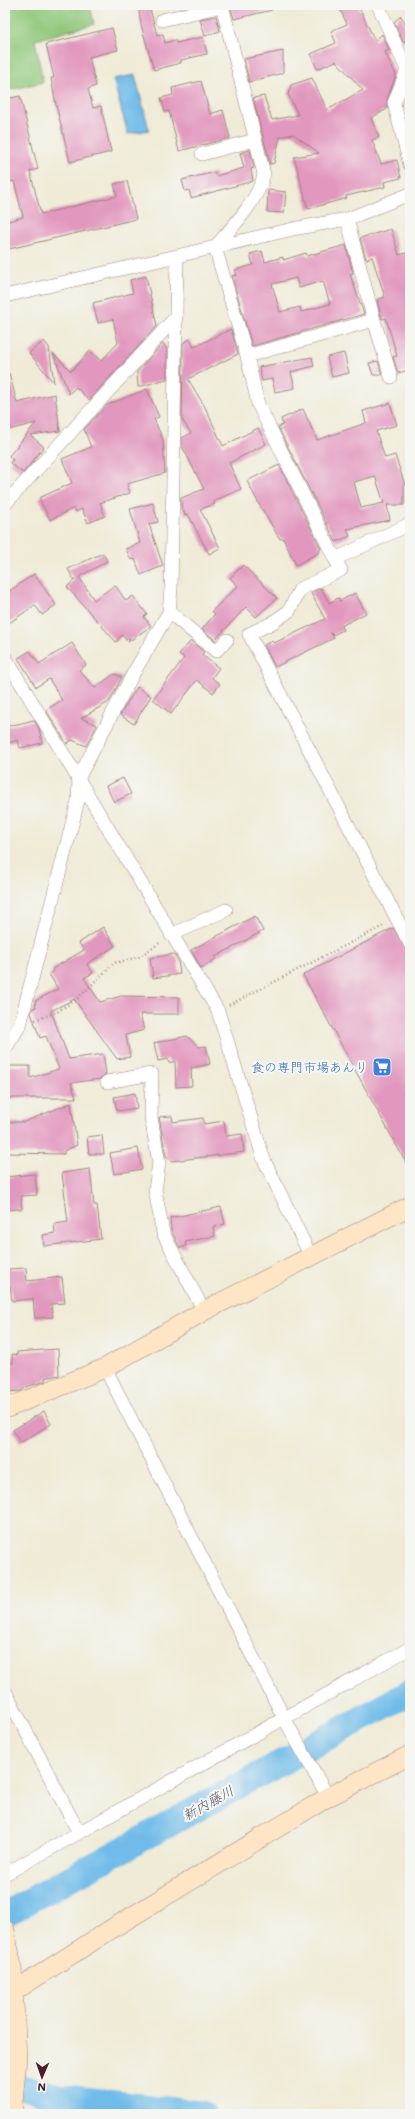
<svg xmlns="http://www.w3.org/2000/svg" width="415" height="2119" viewBox="0 0 415 2119" font-family="Mali,'Klee One',sans-serif">
  <style>
    .green { fill: #90c77a; stroke: #6d7352 }
    .water { fill: #6fbbe9; stroke: #5c6d8a }
    .lines { fill: none; stroke-linecap: round; stroke-linejoin: round }
    .river { stroke: #6fbbe9; stroke-width: 26 }
    .building { fill: #e297be; fill-rule: evenodd }
    .street-casing { stroke: #9c8581; stroke-width: 14 }
    .secondary-casing { stroke: #9c8581; stroke-width: 20 }
    .path { stroke: #9c8581; stroke-width: 2.5; stroke-dasharray: 1 3; stroke-linecap: butt }
    .street { stroke: #fff; stroke-width: 13 }
    .secondary { stroke: #fde5c5; stroke-width: 19 }
    .labels { text-anchor: middle; stroke-width: 4; stroke-linejoin: round; paint-order: stroke }
    .shop-label { font-size: 13px; fill: #366cbe; stroke: #f6f6f2; text-anchor: end }
    .water-label { font-size: 14px; font-style: italic; fill: #57566e; stroke: #f6f6f2 }
  </style>
  <rect width="100%" height="100%" fill="#f6f6f2"/>
  <filter id="ink" filterUnits="userSpaceOnUse"><feTurbulence type="fractalNoise" baseFrequency=".025" numOctaves="2"/><feDisplacementMap in="SourceGraphic" scale="8" xChannelSelector="R" yChannelSelector="G"/><feConvolveMatrix kernelMatrix="1 2 1 2 8 2 1 2 1" color-interpolation-filters="sRGB"/></filter>
  <filter id="wash" filterUnits="userSpaceOnUse"><feTurbulence type="fractalNoise" baseFrequency=".012" numOctaves="4" result="noise"/><feDisplacementMap in="SourceGraphic" scale="16" xChannelSelector="R" yChannelSelector="G"/><feGaussianBlur stdDeviation="0.9" result="paint"/><feColorMatrix in="noise" values="0 0 0 0 0 0 0 0 0 0 0 0 0 0 0 0 0 1.4 0 .05"/><feComposite in="paint" operator="in"/></filter>
  <g filter="url(#wash)">
    <rect width="100%" height="100%" fill="#efebd7"/>
    <!-- green -->
    <path class="green" d="M5 5H90L94 24 35 40 43 82 5 91Z"/>
    <!-- water -->
    <path class="water" d="M135 75 149 130 128 134 113 79Z"/>
    <g class="lines">
      <!-- river -->
      <path class="river" d="M5 1914 410 1692
        M5 2083 61 2097 203 2114"/>
    </g>
    <g id="blocks">
      <!-- building -->
      <path class="building" d="M138 5H149L157 35 163 34 165 43 175 40 176 43 203 37 207 54 181 60V63L154 70 141 25Z
        M230 5H272V10L234 19Z
        M338 5H358L375 41 382 34 389 50 385 52 396 75 387 100V109L371 118 379 137 372 140 381 164 397 160 401 178 384 182 385 187 346 196 347 198 308 209 294 157 319 153 293 134 280 137 274 163 270 164 253 98 264 96 272 120 298 115 288 94 291 85 312 78 327 110 363 90 336 61 317 69 311 54 336 43 331 31 347 24Z
        M216 16 220 31 205 36 200 19Z
        M401 16 410 33V38L403 42 394 22Z
        M112 28 118 50 89 57 96 86 88 89 93 108 101 106 111 152 70 162 56 105 51 78H54L46 44Z
        M283 51V73L249 82 244 59Z
        M201 81 210 114 223 110 230 138 179 151 169 111 165 112 161 98 173 95 172 88Z
        M20 96 38 169 30 171 41 214 117 196 114 184 127 181 136 219 5 250V222L23 217 14 181 5 183V99Z
        M250 150 254 168 251 169 253 181 191 198 189 190 185 191 182 180 215 172 216 176 244 168 240 153Z
        M268 190 286 192 284 213 267 212Z
        M391 229 399 255 410 252V370L398 373 393 357 397 356 386 318 382 319 377 300 385 297 372 257 366 259 360 238Z
        M346 245 353 273 350 274 364 314 252 346 232 276 237 275 235 270 253 265 250 254 262 251 265 262 283 257V260L306 253 307 256ZM296 278 299 288 323 281 330 304 301 312 300 307 280 312 272 284Z
        M146 276 157 326 89 400 76 387 69 394 53 353 71 371 90 351 101 361 118 343 113 319 98 323 93 303 133 293 130 280Z
        M231 329 238 354 188 379 205 407 223 446 258 428 266 444 229 463 241 489 214 501 215 504 200 509 220 548 209 554 188 514 185 515 181 505V498L204 489 182 446V438L191 433 182 420 183 343 190 339 194 347Z
        M44 341 49 347 54 383 29 353Z
        M163 343 167 349V379L138 387 137 372Z
        M344 353 349 373 332 377 327 357Z
        M312 357 314 366 291 372 295 388 275 392 272 379 262 381 259 367Z
        M378 361 382 375H373L369 363Z
        M5 373H9L17 403 55 394 60 431 30 435 44 447 23 473 10 463 13 460 9 456 36 423 8 430 5 417Z
        M147 389 159 417 154 419 163 440 165 473 127 484 130 493 100 503 105 516 88 523 82 509 76 512 74 508 50 520 39 498 72 483 62 459 91 447 84 429 107 405Z
        M390 403 397 425 376 431 385 458 395 455 404 482V505H387L390 520 347 529 350 536 336 542 278 427 283 425 281 419 303 409 317 440 366 423 363 411ZM375 476 384 503 361 508 354 482Z
        M279 465 321 549 319 550 320 552 296 565 283 538 280 539 260 506 247 481Z
        M153 503 158 522 149 524 163 566 141 575 135 559 131 560 126 549 140 543 130 509Z
        M103 553 107 561 79 577 94 600 115 585 126 601 133 596 147 614 144 617 151 626 128 642 130 638 126 640 122 635 116 642 67 587 75 579 74 580 68 569Z
        M243 565 277 598 256 617 246 607 215 640 202 629 215 614 212 611 238 586 230 578Z
        M34 574 56 605 42 615 35 605 5 626V594Z
        M321 588 329 603 338 598 340 601 355 593 366 613 341 626 343 630 333 635 330 632 334 638 275 667 264 645 272 641 274 643 325 619 311 593Z
        M191 641 204 652 202 655 219 668 212 678 220 684 213 693 197 680 171 714 153 699 184 658 179 654Z
        M72 643 86 665 79 670 95 688 114 674 122 677 109 702 81 718 97 725 86 746 72 740 67 744 46 710 62 700 49 679 36 687 18 658 30 651 39 664Z
        M137 687 151 696 134 724 120 715Z
        M34 720 39 728 42 743 20 748 18 740 5 744V727Z
        M123 778 131 794 114 802 106 786Z
        M255 916 263 931 215 957 216 959 201 968 191 950Z
        M103 927 115 946 87 964 93 973 84 978 100 1002 121 996 179 997V1014H140L144 1030 126 1035 130 1057 117 1059 74 999 51 1011 69 1059 103 1054 106 1074 100 1079 71 1083 76 1098H5V1066H30V1078L59 1069 46 1036 40 1038 31 1013 33 1008 36 1007 35 1001 58 989 49 974 53 972 52 969 84 950 79 943Z
        M393 928 410 957V1170L303 975Z
        M174 954 178 960 180 974 153 978 150 958Z
        M187 1036 199 1047 206 1046 210 1064 191 1068 192 1086 176 1087 175 1061 169 1063 168 1059 158 1061 154 1043Z
        M135 1093 137 1108 117 1111 114 1097Z
        M71 1103 77 1145 64 1151V1154L7 1153V1150H5V1122H24Z
        M172 1116 173 1122 203 1118 204 1124 224 1121 226 1136 242 1134 244 1152 172 1161 166 1156 159 1117Z
        M102 1135 104 1154H89L87 1137Z
        M138 1148 142 1169 114 1174 110 1153Z
        M90 1169 94 1205H97L101 1239 44 1246 43 1235 55 1233 54 1224 68 1222 62 1173Z
        M35 1174 37 1195 21 1196 22 1209 5 1210V1177Z
        M221 1207 225 1224 213 1227 215 1236 185 1242 186 1246 180 1248 171 1230 170 1218Z
        M26 1268 27 1281 62 1277 65 1303 51 1304 53 1317 35 1318 33 1299 12 1301 10 1286 5 1287V1273H8V1269Z
        M58 1349 59 1375 45 1378V1381L26 1387 21 1391 5 1392V1364L13 1363 12 1354 17 1355V1352Z
        M44 1411 51 1424 20 1443 13 1430Z"/>
    </g>
  </g>
  <g filter="url(#ink)">
    <use href="#blocks" fill-opacity="0" stroke="#9c8581" stroke-width="1"/>
    <g class="lines">
      <!-- street casing -->
      <g class="street-casing">
        <path id="street" d="M378 5 407 70 394 103 410 165
          M162 20 222 6
          M202 154 255 140
          M347 219 374 320 391 377
          M215 247C232 228 259 199 264 174L222 5
          M215 247 247 356 374 320
          M5 296 293 229 347 219 410 194
          M247 356 258 404 335 559 410 524
          M5 504 176 317
          M335 559 341 570 300 589 289 611 272 623 249 634 410 944
          M169 612 216 651 227 640
          M5 657 218 1011 264 1160 311 1257
          M171 935 226 910
          M5 1049 20 1025 78 801 79 777 133 674 169 612 171 589 177 256
          M107 1082 152 1074 151 1117 159 1163 155 1190 163 1233 204 1311
          M105 1368 284 1718 328 1797
          M5 1691 79 1833
          M5 1874 410 1648"/>
      </g>
      <!-- secondary casing -->
      <g class="secondary-casing">
        <path id="secondary" d="M5 1409 105 1368 204 1311 410 1206
          M5 1930 12 1966 17 2058 12 2114
          M5 1997 113 1928 328 1797 410 1755"/>
      </g>
      <!-- path -->
      <path class="path" d="M229 1005 385 925
        M35 1020 57 1012 79 997 114 963 139 957 161 942"/>
      <!-- street -->
      <use href="#street" class="street"/>
      <!-- secondary -->
      <use href="#secondary" class="secondary"/>
    </g>
  </g>
  <!-- icons -->
  <defs>
    <g id="supermarket-square" transform="scale(1)"><rect x="-9" y="-9" width="18" height="18" rx="4" fill="#3f7fe0" stroke="#f6f6f2"/><path d="M-6-5.5h2.5l.6 2H6L4.5 2H-2.5L-4.4-4H-6ZM-1.5 3.2a1.3 1.3 0 1 0 .1 0ZM3 3.2a1.3 1.3 0 1 0 .1 0Z" fill="#fff"/></g>
  </defs>
  <g fill-rule="evenodd">
    <use href="#supermarket-square" x="382" y="1067"/>
  </g>
  <g class="labels">
    <!-- shop labels -->
    <g class="shop-label">
      <text x="368" y="1072">食の専門市場あんり</text>
    </g>
    <!-- water labels -->
    <g class="water-label">
      <text transform="translate(208 1803) rotate(-29)" y="5">新内藤川</text>
    </g>
  </g>
  <!-- margin -->
  <rect width="415" height="2119" fill="none" stroke="#f6f6f2" stroke-width="20"/>
  <!-- north arrow -->
  <g transform="translate(42 2077) rotate(182)" stroke="#f6f6f2" stroke-width="3" paint-order="stroke">
  <path d="M0-3L7 15L0 10L-7 15Z" fill="#4a1f2b"/>
  <text y="-6" font-size="11" font-weight="bold" text-anchor="middle" fill="#4a1f2b">N</text>
  </g>
</svg>
